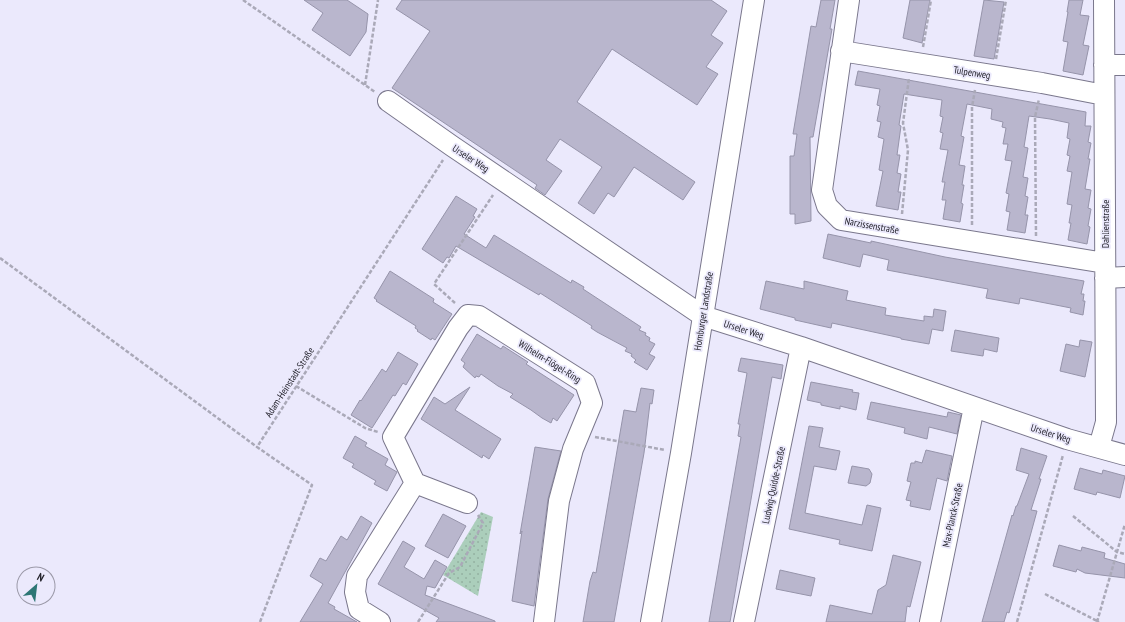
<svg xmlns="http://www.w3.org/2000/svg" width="1125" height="622" viewBox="0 0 1125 622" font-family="'PT Sans Narrow',sans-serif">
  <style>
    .park { fill: url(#park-dots) }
    .building { fill: #b9b6cd; stroke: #9694aa }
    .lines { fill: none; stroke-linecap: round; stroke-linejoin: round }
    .minor-casing { stroke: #7a778c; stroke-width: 22 }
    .path { stroke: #aaa9b8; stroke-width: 2.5; stroke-dasharray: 4 2; stroke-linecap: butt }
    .minor { stroke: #fff; stroke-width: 20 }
    .labels { text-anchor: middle; stroke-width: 3.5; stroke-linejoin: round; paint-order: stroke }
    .street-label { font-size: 10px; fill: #23222b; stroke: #ebe9fc }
  </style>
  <defs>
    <pattern id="park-dots" width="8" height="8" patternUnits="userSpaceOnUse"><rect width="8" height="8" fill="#abcebb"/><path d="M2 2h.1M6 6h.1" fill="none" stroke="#93b1a1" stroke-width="1.8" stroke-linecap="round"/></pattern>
  </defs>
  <rect width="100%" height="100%" fill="#ebe9fc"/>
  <!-- park -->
  <path class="park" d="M481 512 493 517 478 596 443 575Z"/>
  <!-- building -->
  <path class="building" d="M304 0H347L368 14 366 32 350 56 312 30 323 13Z
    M402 0H711L727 11 711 35 723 43 706 67 718 74 697 105 612 49 577 102 695 182 683 200 634 167 614 197 608 193 594 214 578 203 602 167 560 139 546 160 562 171 545 195 535 188 537 185 392 88 430 31 396 9Z
    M821 0H835L830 29H832L813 137H810L811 221 795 224V214H790V156H794L797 134H793L811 26 816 27Z
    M910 0H930L922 43 903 38Z
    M984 0 1004 2 994 59 974 56Z
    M1069 0H1083L1080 15 1089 16 1083 45 1089 46 1083 75 1063 71 1068 42 1063 41 1068 12H1067Z
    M858 71 1086 112 1085 126H1091L1088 142 1091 143 1088 159H1090L1085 189 1091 190 1088 208 1091 209 1088 226 1090 227 1087 244 1068 240 1071 223H1069L1072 205 1067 204 1072 172 1067 171 1070 156 1067 155 1070 139 1067 138 1069 123 1050 119 1029 116 1024 147 1028 148 1023 177 1028 178 1025 196 1028 197 1025 215H1028L1025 233 1007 230 1010 212 1006 211 1009 194 1006 193 1012 161 1005 160 1008 144H1003L1006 128 1002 127 1003 122 991 119 992 109 967 104 961 136 964 137 959 165 965 166 962 185H964L961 203 963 204 960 222 943 219 946 200H942L945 182H942L948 150 940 149 943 133 940 132 943 117 940 116 942 100 904 94 899 125 901 126 897 155H900L897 173 901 174 898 192H901L898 210 876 206 883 171 879 170 884 139 878 137 881 122 877 121 880 106 877 105 880 89 855 85Z
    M456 196 477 209 473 216 475 217 464 234 486 248 494 235 571 283 572 280 584 287 583 289 641 327 639 330 646 333 645 335 650 338 649 341 655 344 649 354 655 357 647 370 634 362 636 360 631 356 632 354 625 351 627 348 597 332 591 328 592 326 540 293 539 295 456 246 449 258 447 257 443 263 422 249Z
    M828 234 871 243V241L945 257 1084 281 1081 294H1084L1083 301H1085L1083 315 1070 312 1071 308 1020 298 1019 304 986 298 988 289 887 270 889 260 863 254 860 267 823 258Z
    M390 271 434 299 433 302 452 314 435 340 432 338 431 340 417 331 418 330 415 328 416 326 376 301 377 300 374 298Z
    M766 281 804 289V281L848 291 846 300 886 308 885 315 924 321V316L933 317 934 309 946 311 943 331 932 329 929 344 901 339V338L832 323 831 328 795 320V318L760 309Z
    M955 330 999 338 997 352 984 349 983 356 951 351Z
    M477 334 501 349 503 346 528 362 526 364 574 395 557 421 553 418 551 423 542 418 531 410 510 397 513 394 498 386 481 374 479 377 476 376 475 378 463 367 465 363 461 360Z
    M1080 340 1092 342 1085 377 1060 371 1066 344 1079 347Z
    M398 352 418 364 406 385 403 383 395 396 393 395 372 428 351 415 360 400 361 401 382 369 386 372Z
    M741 358 783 365 781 379 772 377 730 622H709L741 437 738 436 740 424H738L747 373 738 371Z
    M811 382 853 390 852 392 859 393 856 410 840 406V409L821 405V403L807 400Z
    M470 387 455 410 501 439 489 459 483 455 482 458 421 419 434 397 445 404Z
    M641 388 654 390 652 404 650 403 644 453 614 622H583L590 581 593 572 596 573 624 410 636 412Z
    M871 402 947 417 948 412 961 415 957 434 929 427 927 439 904 433 905 428 867 419Z
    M809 426 823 428 819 447 840 451 836 470 814 466 805 513 862 525 867 505 881 508 872 551 839 544 840 540 789 529Z
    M355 436 367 443 365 446 388 459 385 465 397 472 387 491 374 484 376 481 352 467 354 464 343 458Z
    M535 447 561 451 548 499 534 606 512 601 522 531 520 534Z
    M1021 448 1047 456 1039 479H1041L1031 510 1037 511 1009 613 1007 612 1004 622H982L1012 515 1013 516 1016 506H1017L1029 474 1016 470Z
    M926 450 952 456 947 481 937 478 930 510 910 506 911 501 906 500 911 482 907 481 911 463H915V461L922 463Z
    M852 466 869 469 872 474 870 483 866 486 848 483Z
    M1080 468 1102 474 1103 470 1125 476 1120 498 1097 492 1096 495 1074 489Z
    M443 514 466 526 448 558 425 546Z
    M361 516 372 523 328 603 335 607 334 609 357 622H300L323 584 310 576 320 558 326 561 341 536 347 540Z
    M403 541 415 548 404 567 424 579 435 560 447 567 435 588 427 586 425 595 495 621V622H436L439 618 378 584Z
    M1059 545 1081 551 1082 547 1105 553 1104 558 1125 564V578L1085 573 1077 569 1076 572 1053 566Z
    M893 555 921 562 910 607 907 606 905 622H826L830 605 872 614 878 590 886 585Z
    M780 570 815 578 811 596 776 589Z"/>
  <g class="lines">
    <!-- minor casing -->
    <g class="minor-casing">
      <path id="minor" d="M849 0 822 190 827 206 841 220 1105 263
        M841 51 1042 83 1104 95
        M1104 65H1125
        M388 101 452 146 703 316 801 347 1067 439 1125 455
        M1105 278 1125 277
        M1099 447 1106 422 1104 0
        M415 483 467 503
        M380 622 359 609 355 592 357 576 415 483 393 437 458 328 468 315 479 316 585 383 592 403 573 449 559 501 544 622
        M651 622 681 453 754 0
        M744 622 801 347
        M930 622 974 407"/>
    </g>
    <!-- path -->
    <path class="path" d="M243 0 375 92
      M923 47 931 0
      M996 59 1006 0
      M365 85 378 0
      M902 214 908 150 903 123 909 78
      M972 225V107L975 90
      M1036 236 1035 117 1039 99
      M0 258 257 447
      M455 303 434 284 493 195
      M296 386 365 428 378 432
      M595 437 665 450
      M1073 516 1117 552 1125 554
      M1045 594 1099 622
      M260 622 312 485 257 447 443 160
      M418 622 449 573 460 567 483 523 478 515
      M1017 622 1063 455
      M1097 622 1125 524"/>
    <!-- minor -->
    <use href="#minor" class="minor"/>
  </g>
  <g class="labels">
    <!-- street labels -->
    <g class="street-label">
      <text transform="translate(972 72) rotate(9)" y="4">Tulpenweg</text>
      <text transform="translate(471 158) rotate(33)" y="4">Urseler Weg</text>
      <text transform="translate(1105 224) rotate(-90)" y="4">Dahlienstraße</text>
      <text transform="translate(872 225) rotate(10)" y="4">Narzissenstraße</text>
      <text transform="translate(703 311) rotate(-81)" y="4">Homburger Landstraße</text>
      <text transform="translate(744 329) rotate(18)" y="4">Urseler Weg</text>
      <text transform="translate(550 361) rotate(32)" y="4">Wilhelm-Flögel-Ring</text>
      <text transform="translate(289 382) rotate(-57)" y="4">Adam-Heinstadt-Straße</text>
      <text transform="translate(1051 433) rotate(18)" y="4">Urseler Weg</text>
      <text transform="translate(773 485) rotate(-78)" y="4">Ludwig-Quidde-Straße</text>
      <text transform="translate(952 515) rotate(-78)" y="4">Max-Planck-Straße</text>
    </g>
  </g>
  <!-- north arrow -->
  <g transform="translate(36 586) rotate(28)"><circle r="19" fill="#ebe9fc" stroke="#9b99a8"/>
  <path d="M0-3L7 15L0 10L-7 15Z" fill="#2d7675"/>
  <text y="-6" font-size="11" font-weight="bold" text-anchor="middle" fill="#23222b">N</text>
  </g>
</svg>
